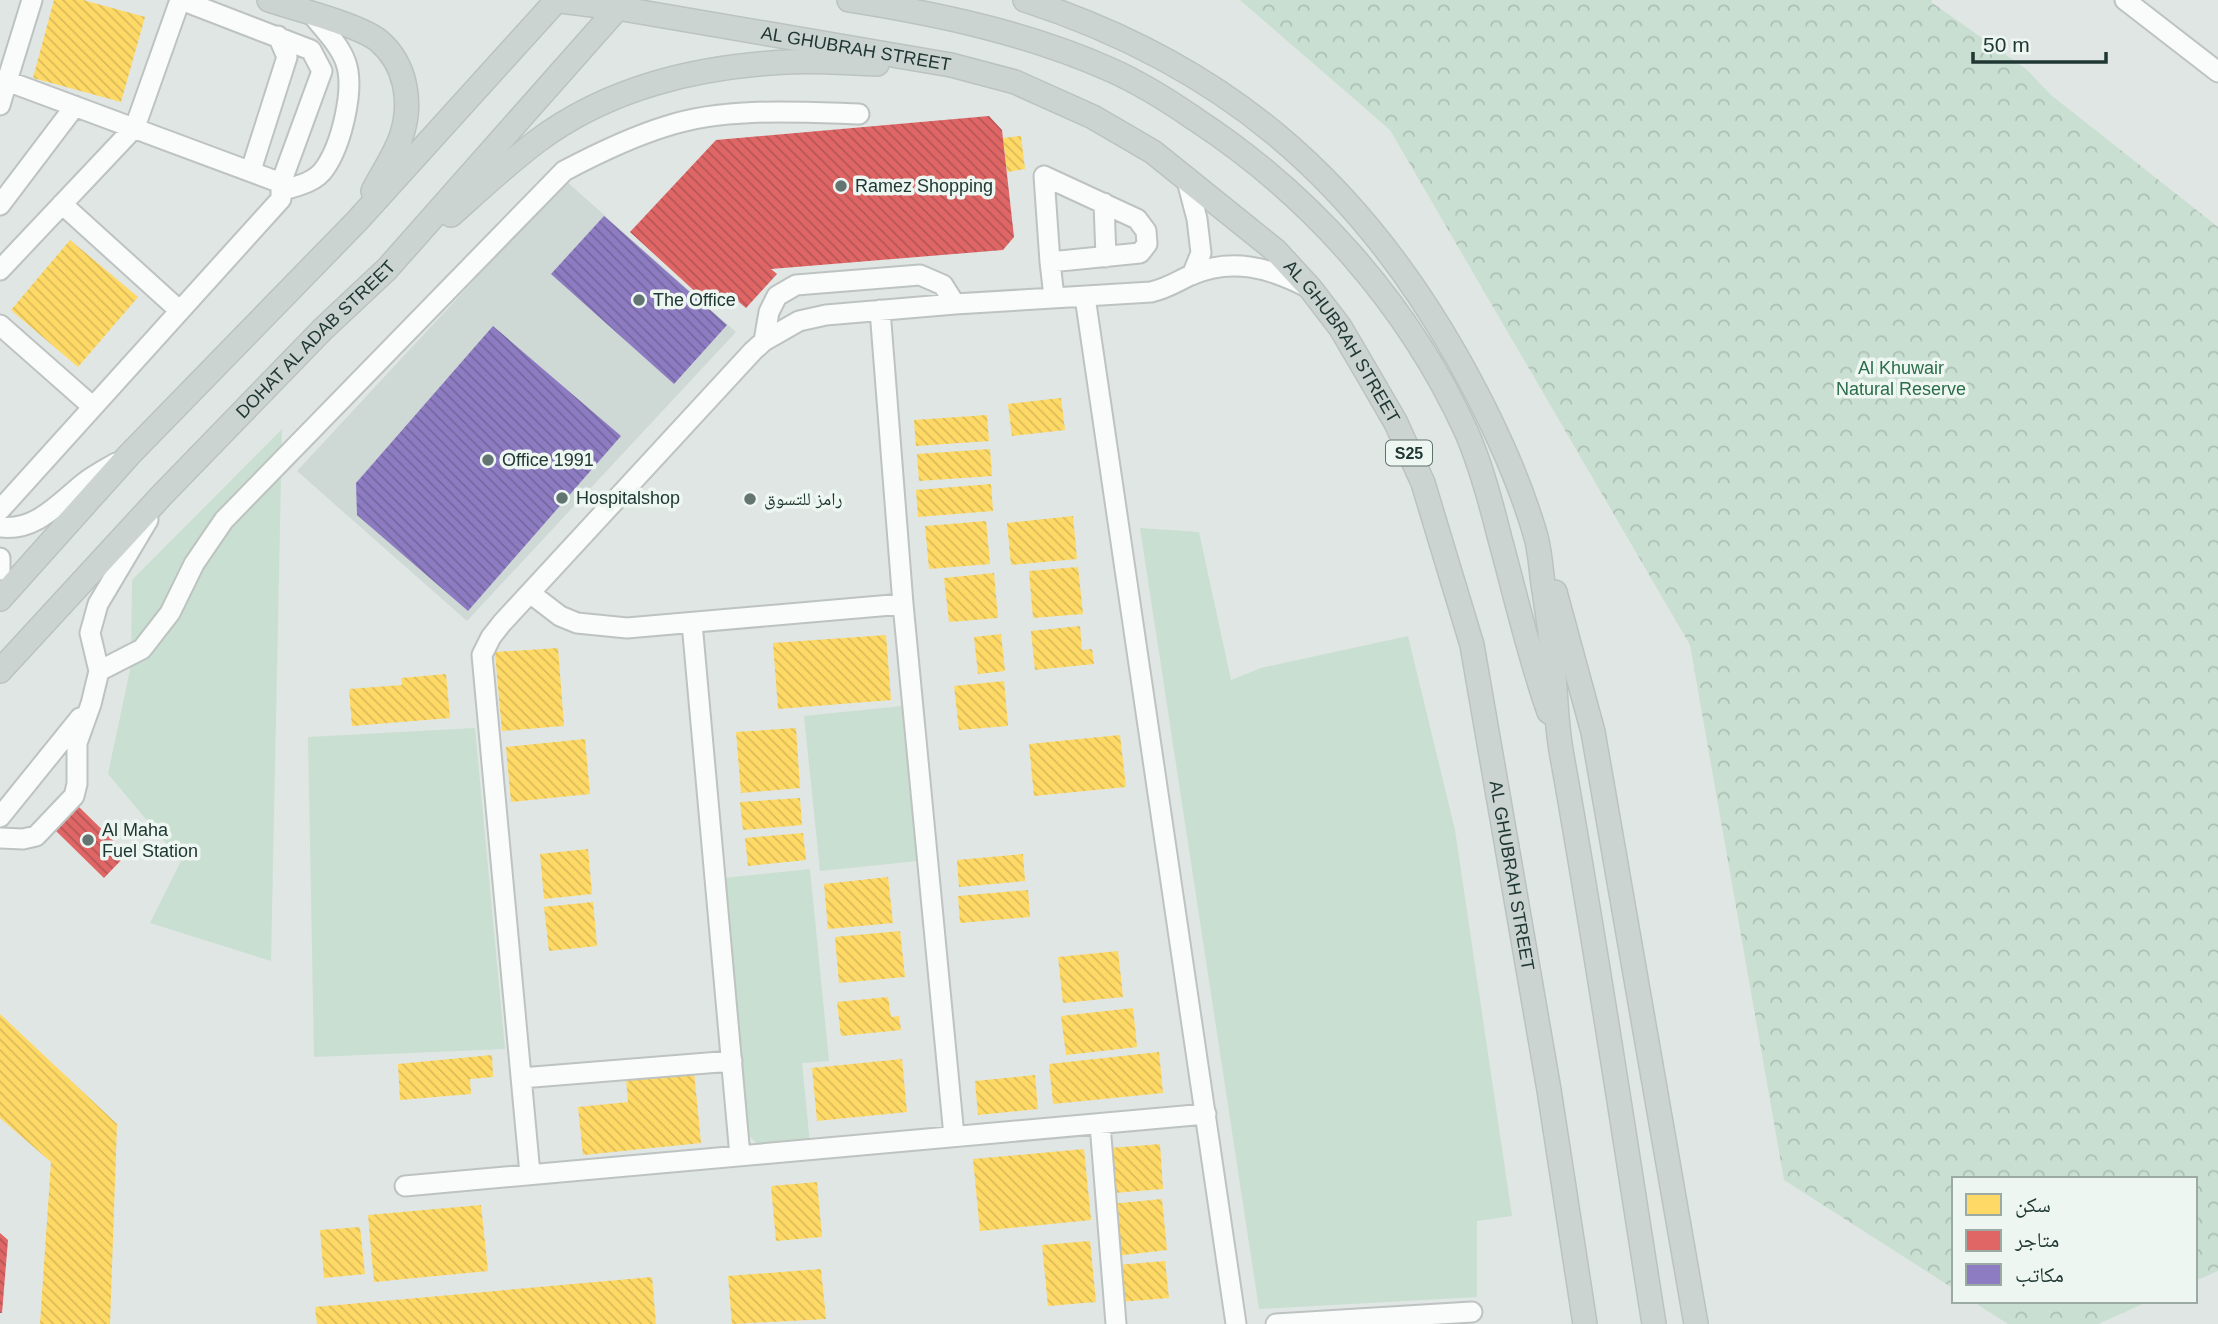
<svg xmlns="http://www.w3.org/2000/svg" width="2218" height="1324" viewBox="0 0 2218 1324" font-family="Helvetica,'Noto Naskh Arabic',sans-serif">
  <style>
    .built { fill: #ced8d4 }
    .grass { fill: #c9dfd1 }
    .park { fill: url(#park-crowns) }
    .homes { fill: url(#homes-back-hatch) }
    .shops { fill: url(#shops-back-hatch) }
    .offices { fill: url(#offices-back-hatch) }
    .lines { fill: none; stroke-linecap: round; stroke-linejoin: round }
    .minor-casing { stroke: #bdc3c1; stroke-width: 23 }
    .major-casing { stroke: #bbc3c1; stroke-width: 26 }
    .minor { stroke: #fafbfb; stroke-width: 19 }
    .major { stroke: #ccd4d2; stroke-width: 23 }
    .poi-dot { fill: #637571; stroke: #eef6f2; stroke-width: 2.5 }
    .labels { text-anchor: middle; stroke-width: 7; stroke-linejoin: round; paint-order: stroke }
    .shield { fill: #eef6f2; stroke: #5e716c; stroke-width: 2 }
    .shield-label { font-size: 16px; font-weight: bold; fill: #203833 }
    .street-label { font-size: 18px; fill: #203833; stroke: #eef6f2 }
    .poi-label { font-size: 18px; fill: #203833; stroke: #eef6f2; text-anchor: start }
    .park-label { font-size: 18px; fill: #2b6d49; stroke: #eef6f2 }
  </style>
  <defs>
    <pattern id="park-crowns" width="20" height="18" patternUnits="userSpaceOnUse" patternTransform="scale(1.75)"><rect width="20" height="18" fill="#c9dfd1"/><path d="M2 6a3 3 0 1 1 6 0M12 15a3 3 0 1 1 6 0" fill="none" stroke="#acc0b4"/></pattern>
    <pattern id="homes-back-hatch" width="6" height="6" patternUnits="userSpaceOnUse" patternTransform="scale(1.75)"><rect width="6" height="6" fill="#ffd966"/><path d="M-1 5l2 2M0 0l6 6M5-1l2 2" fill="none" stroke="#dabb59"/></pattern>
    <pattern id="shops-back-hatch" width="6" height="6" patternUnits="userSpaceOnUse" patternTransform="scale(1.75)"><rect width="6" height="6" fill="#e06666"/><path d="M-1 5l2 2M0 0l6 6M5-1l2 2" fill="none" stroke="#b55555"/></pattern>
    <pattern id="offices-back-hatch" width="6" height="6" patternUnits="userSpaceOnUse" patternTransform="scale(1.75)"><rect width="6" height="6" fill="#8e7cc3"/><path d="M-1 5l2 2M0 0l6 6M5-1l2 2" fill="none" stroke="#74679f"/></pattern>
  </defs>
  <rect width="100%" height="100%" fill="#e0e6e4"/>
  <!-- built -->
  <path class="built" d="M566 181 736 332 467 621 297 471Z"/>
  <!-- grass -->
  <path class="grass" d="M282 429 271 961 150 923 181 861 108 774 131 665 132 580Z
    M1140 528 1199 532 1231 680 1261 668 1408 636 1455 830 1512 1216 1477 1221V1297L1259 1309Z
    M902 706 918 861 820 871 804 716Z
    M475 728 505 1049 314 1057 308 737Z
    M810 869 829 1061 802 1063 810 1144 763 1149 748 1135 724 878Z"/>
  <!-- park -->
  <path class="park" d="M1240 0H1932L1931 2 2026 69 2051 95 2218 227V1271L2195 1281V1179H1954V1289L1784 1180 1690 645 1390 130Z
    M1972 1301H2149L2098 1324H2008Z"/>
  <!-- homes -->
  <path class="homes" d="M54 0H83L145 17 121 102 33 78Z
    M1021 136 1025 169 1007 172 1003 138Z
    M70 240 138 297 78 367 11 310Z
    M1061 398 1065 430 1012 436 1008 404Z
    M987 415 989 441 916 446 914 420Z
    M990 449 992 476 919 481 917 454Z
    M991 484 993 511 918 517 916 490Z
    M1073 516 1077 559 1011 565 1007 523Z
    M986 521 990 564 929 569 925 526Z
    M1078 567 1083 614 1033 618 1029 571Z
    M994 573 998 618 949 622 944 578Z
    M1080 626 1082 650 1092 649 1094 664 1035 670 1031 631Z
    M1001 634 1005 671 978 674 974 637Z
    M886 635 891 700 778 709 773 643Z
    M558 648 564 726 502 731 495 652Z
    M446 674 450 718 352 726 349 689 402 685 401 678Z
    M1004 681 1008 726 959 730 954 686Z
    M796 728 800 788 741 793 736 732Z
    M1120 735 1126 787 1034 796 1029 744Z
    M585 739 590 794 511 802 506 747Z
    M800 798 802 825 743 830 740 802Z
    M803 833 806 860 748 866 745 838Z
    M588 849 592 894 544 899 540 854Z
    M1023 854 1025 881 959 887 957 860Z
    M888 877 893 923 828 929 824 884Z
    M1028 890 1030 917 960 923 958 896Z
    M593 902 597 946 549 951 544 907Z
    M900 931 905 977 839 983 835 937Z
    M1118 951 1123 997 1063 1003 1058 957Z
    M888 997 891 1017 899 1016 901 1030 841 1036 837 1002Z
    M1133 1008 1137 1047 1066 1055 1061 1016Z
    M0 1014 117 1124 110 1324H40L51 1162 0 1118Z
    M1159 1052 1163 1093 1053 1104 1049 1064Z
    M492 1055 493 1077 470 1079 471 1094 400 1100 398 1064Z
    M902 1059 907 1112 817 1121 812 1068Z
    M694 1072 701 1143 583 1155 578 1107 628 1102 626 1078Z
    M1035 1075 1038 1109 978 1115 975 1081Z
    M1160 1144 1163 1189 1114 1193 1110 1148Z
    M1084 1149 1091 1220 980 1231 973 1159Z
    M817 1182 822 1237 776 1241 771 1186Z
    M1162 1199 1167 1250 1115 1256 1110 1204Z
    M481 1205 488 1271 374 1282 368 1215Z
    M360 1227 365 1274 324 1278 320 1230Z
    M1090 1241 1096 1302 1048 1306 1042 1245Z
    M1165 1261 1169 1298 1120 1302 1117 1265Z
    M821 1269 826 1319 732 1324 728 1276Z
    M652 1277 656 1324H317L315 1307Z"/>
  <!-- shops -->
  <path class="shops" d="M989 116 1002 130 1014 237 1003 250 771 269 777 274 746 308 727 292 713 308 630 232 716 140Z
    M79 807 127 854 104 878 56 831Z
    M0 1233 8 1240 2 1313H0Z"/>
  <!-- offices -->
  <path class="offices" d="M604 216 727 325 674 384 551 274Z
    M493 326 621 436 468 611 357 515 356 483Z"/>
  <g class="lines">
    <!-- minor casing -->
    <g class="minor-casing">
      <path id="minor" d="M32 0 7 81 281 183
        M2125 0 2218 72
        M0 105 7 81
        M251 170 287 57 278 36
        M1186 177 1197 219 1201 253 1192 275
        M283 190C298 186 316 182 325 168 341 145 355 90 346 63 340 45 324 30 312 14
        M1104 203 1106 257
        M62 204 180 311
        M0 205 75 106
        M1050 262 1044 176 1137 219 1146 231 1147 244 1140 253 1050 262 1054 297
        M0 270 135 127 180 0
        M1085 297 1236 1324
        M880 310 903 604 954 1136
        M0 325 93 407
        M764 341 769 312 777 296 796 285 920 275 943 285 955 304
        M0 510 281 199V183L322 71 311 50 181 0
        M0 527C35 532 59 503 84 483 94 475 106 469 116 463
        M0 558V570
        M530 593 560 616 577 623 627 628 903 604
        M692 623 740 1156
        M99 671 142 649 170 613 194 564 224 520 564 171C598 153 631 137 667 126 725 107 798 112 859 114
        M0 817 80 718
        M0 838 23 839 36 836 74 796 77 784V743L91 704 99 671 90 633 98 604 148 520
        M521 1078 732 1061
        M1100 1124 1116 1324
        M530 1174 482 655 491 637 502 623 753 351 764 341 799 321 826 315 955 304 1151 292C1168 288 1176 282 1191 275 1232 257 1270 268 1307 287
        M405 1186 1206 1114
        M1276 1324 1472 1312"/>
    </g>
    <!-- major casing -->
    <g class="major-casing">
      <g id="major">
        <path d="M269 0C295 9 360 25 379 41 406 64 412 102 402 134 396 154 382 173 373 191"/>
        <path id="s1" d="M552 0 617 8 951 65 1015 82 1093 117 1153 152 1276 251 1310 288 1340 327 1367 373 1396 423 1423 483 1472 645 1549 1090 1585 1324"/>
        <path d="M849 0C938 14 1028 33 1111 70 1140 83 1169 101 1195 119 1311 195 1408 304 1466 431 1481 465 1491 503 1500 539 1516 597 1529 656 1549 712"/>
        <path d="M1025 0C1222 64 1355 177 1457 357 1489 414 1518 474 1536 537 1540 552 1541 569 1543 584 1547 610 1551 636 1553 662 1556 693 1556 725 1562 756 1596 945 1624 1135 1654 1324"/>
        <path d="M451 215C479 190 507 164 536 142 609 87 697 67 786 62 816 60 847 63 877 64"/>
        <path d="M1555 592 1593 732 1696 1324"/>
        <path d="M0 599 129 455 357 221 557 0"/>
        <path id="s2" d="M0 671 162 495 323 329 387 269 625 0"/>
      </g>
    </g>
    <!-- minor -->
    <use href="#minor" class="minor"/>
    <!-- major -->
    <use href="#major" class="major"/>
  </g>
  <!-- markers -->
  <g class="poi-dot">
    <circle cx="841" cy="186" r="7"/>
    <circle cx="639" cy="300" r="7"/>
    <circle cx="488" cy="460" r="7"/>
    <circle cx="562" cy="498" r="7"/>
    <circle cx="750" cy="499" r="7"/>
    <circle cx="88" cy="840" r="7"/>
  </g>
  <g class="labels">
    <!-- shield labels -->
    <rect class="shield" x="1386" y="440.5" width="46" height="25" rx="5"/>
    <g class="shield-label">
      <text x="1409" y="459">S25</text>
    </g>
    <!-- street labels -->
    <g class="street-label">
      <text dy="6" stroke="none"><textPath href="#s1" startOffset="308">AL GHUBRAH STREET</textPath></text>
      <text dy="6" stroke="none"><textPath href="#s2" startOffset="458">DOHAT AL ADAB STREET</textPath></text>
      <text dy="6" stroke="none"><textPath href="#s1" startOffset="896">AL GHUBRAH STREET</textPath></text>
      <text dy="6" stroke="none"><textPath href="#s1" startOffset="1463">AL GHUBRAH STREET</textPath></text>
    </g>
    <!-- poi labels -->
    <g class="poi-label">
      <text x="855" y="192">Ramez Shopping</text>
      <text x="653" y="306">The Office</text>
      <text x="502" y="466">Office 1991</text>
      <text x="576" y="504">Hospitalshop</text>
      <text x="764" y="505">رامز للتسوق</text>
      <text x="102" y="836">Al Maha<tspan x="102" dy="21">Fuel Station</tspan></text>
    </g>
    <!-- park labels -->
    <g class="park-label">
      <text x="1901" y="374">Al Khuwair<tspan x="1901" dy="21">Natural Reserve</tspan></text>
    </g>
  </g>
  <!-- legend -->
  <rect x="1952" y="1177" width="245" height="126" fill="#eef6f2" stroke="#9caaa6" stroke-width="2"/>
  <rect x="1966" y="1194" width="35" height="21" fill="#ffd966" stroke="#9caaa6" stroke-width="2"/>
  <text x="2015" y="1212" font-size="21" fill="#203833">سكن</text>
  <rect x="1966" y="1230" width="35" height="21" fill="#e06666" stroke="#9caaa6" stroke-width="2"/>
  <text x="2015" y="1247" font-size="21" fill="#203833">متاجر</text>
  <rect x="1966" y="1264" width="35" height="21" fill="#8e7cc3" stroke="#9caaa6" stroke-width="2"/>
  <text x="2015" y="1282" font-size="21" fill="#203833">مكاتب</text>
  <!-- scale -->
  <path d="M1973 52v10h133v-10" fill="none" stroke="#203833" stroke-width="3.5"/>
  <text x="1983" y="52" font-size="21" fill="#203833" stroke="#eef6f2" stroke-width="5" paint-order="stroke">50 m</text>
</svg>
